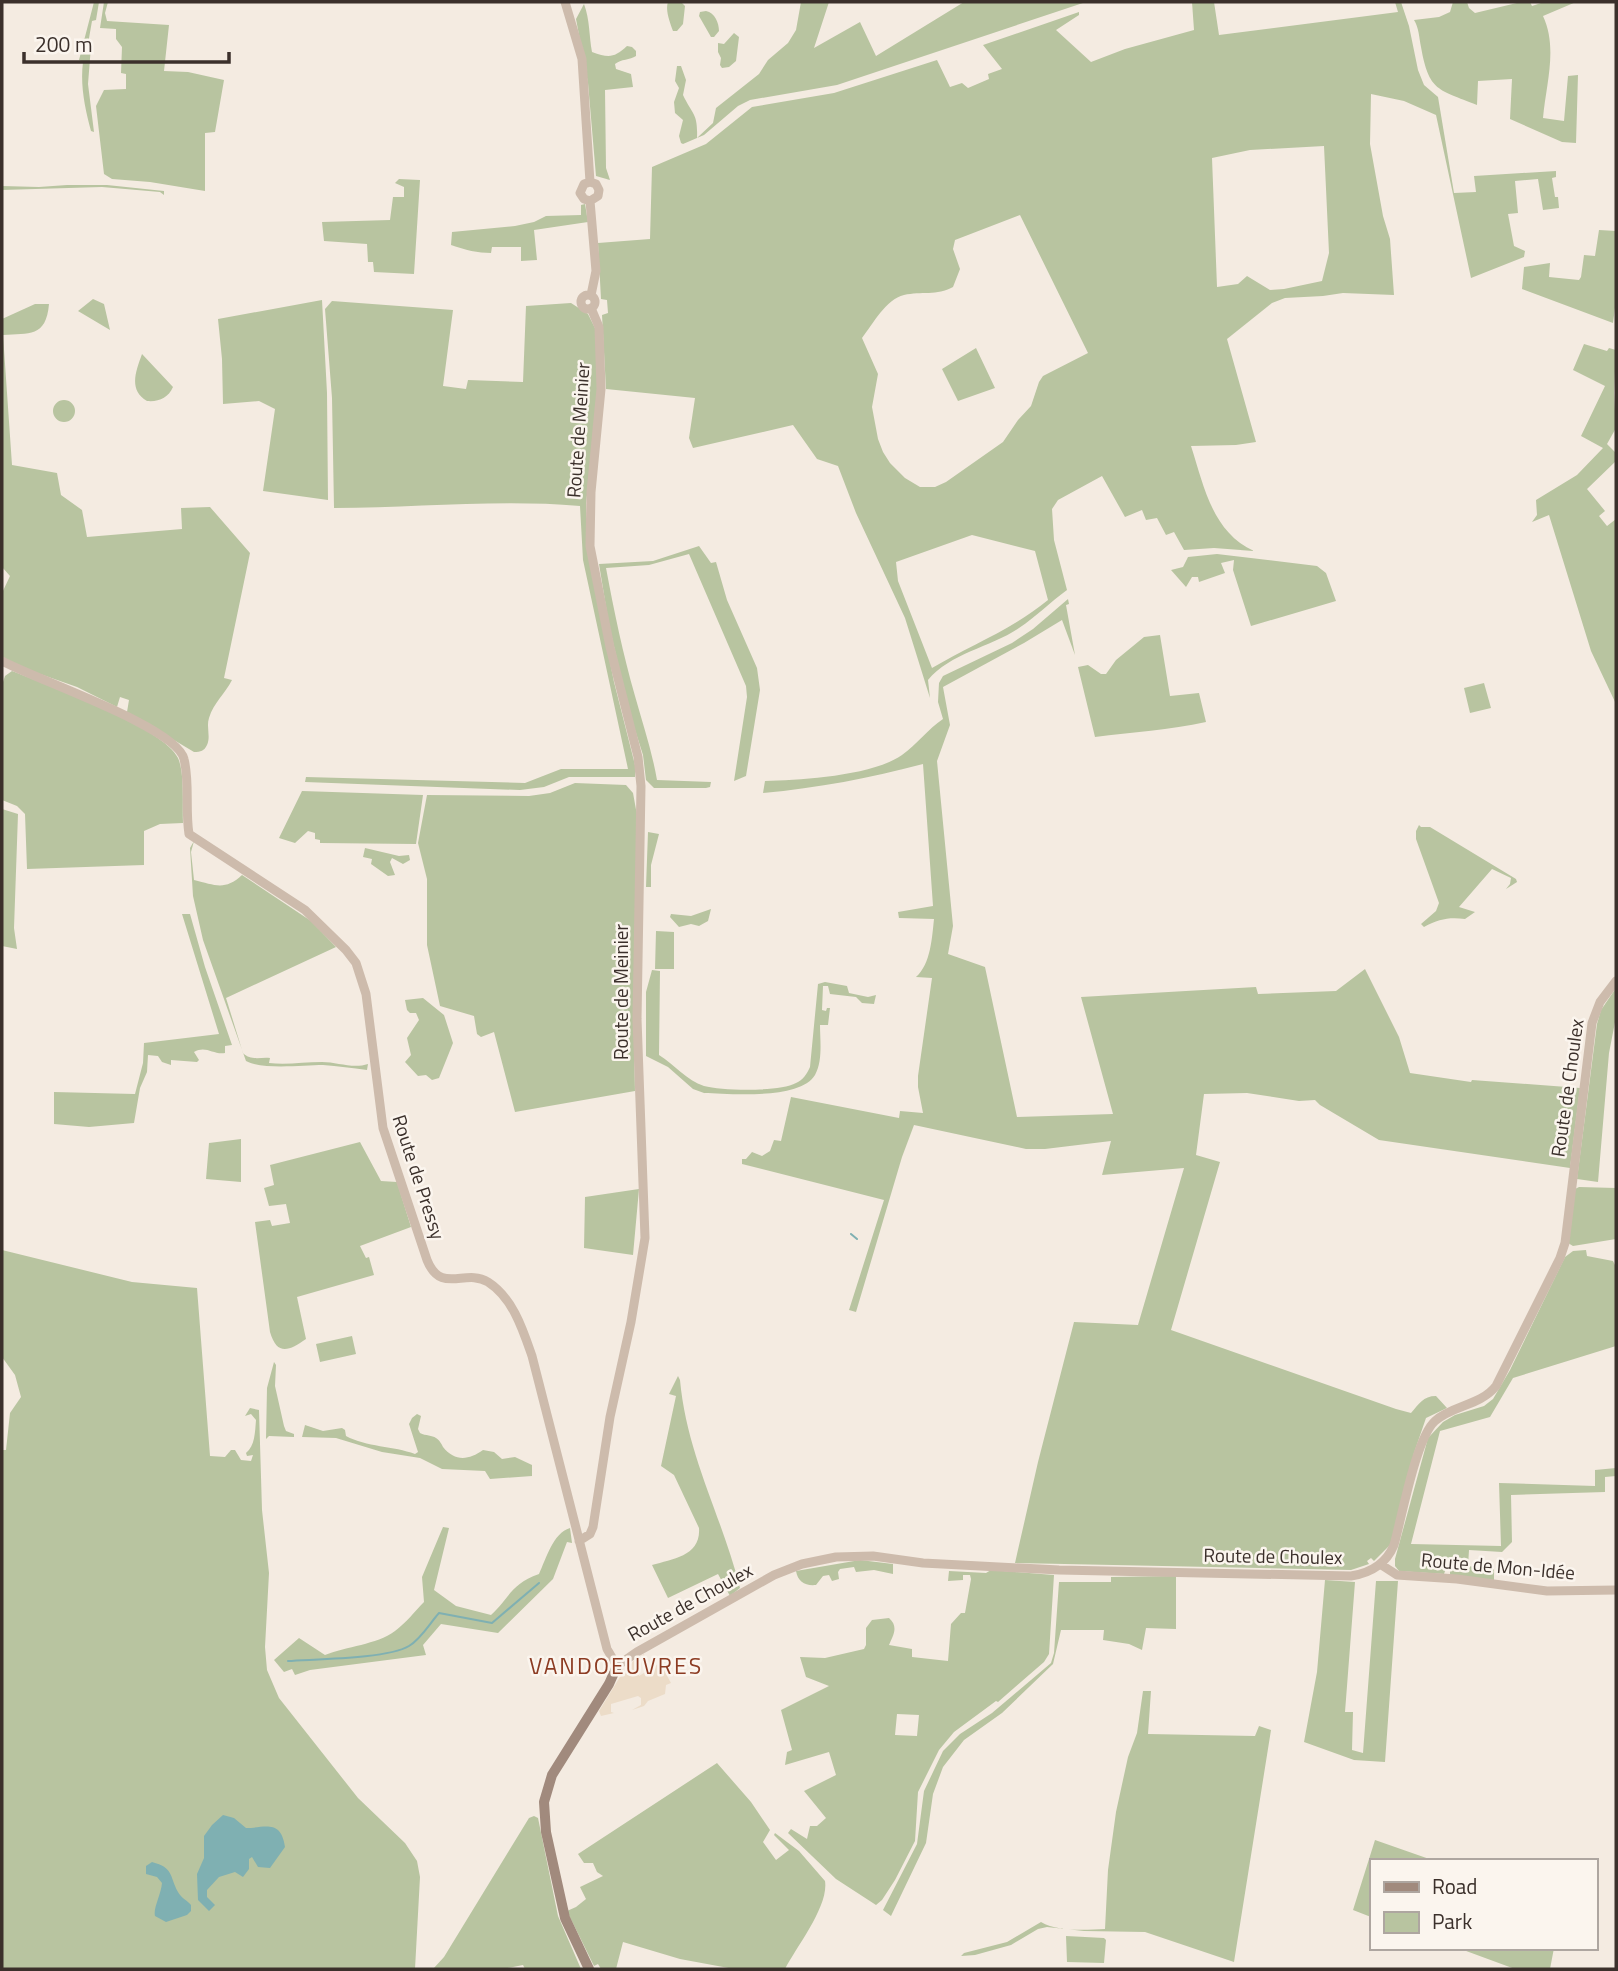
<svg xmlns="http://www.w3.org/2000/svg" width="1618" height="1971" viewBox="0 0 1618 1971" font-family="'Titillium Web',sans-serif">
  <style>
    .green { fill: #b8c4a0; fill-rule: evenodd }
    .plaza { fill: #ecdcc8 }
    .water { fill: #7fb0b2 }
    .lines { fill: none; stroke-linecap: round; stroke-linejoin: round }
    .stream { stroke: #7fb0b2; stroke-width: 2 }
    .tertiary { stroke: #cdbbac; stroke-width: 9 }
    .secondary { stroke: #a18a7d; stroke-width: 10 }
    .labels { text-anchor: middle; stroke-width: 5; stroke-linejoin: round; paint-order: stroke }
    .street-label { font-size: 19px; fill: #3b302b; stroke: #fbf5ee }
    .quarter-label { font-size: 23px; letter-spacing: 2px; fill: #8c3b22; stroke: #fbf5ee }
  </style>
  <rect width="100%" height="100%" fill="#f4ebe1"/>
  <!-- green -->
  <path class="green" d="M94 2H99L96 20 92 21 88 44 91 46 88 84 94 132 91 131C85 109 80 85 83 62L79 60Z
    M104 2H108L105 13 107 21 169 25 164 71 188 72 224 80 215 132 205 133V191L150 182 112 179 104 174 96 106 104 90 126 89V74L121 73 122 47 116 39V29L100 28Z
    M668 2H681L685 6 683 24 677 31H673C670 23 665 10 668 2Z
    M801 2H829L814 48 860 22 876 56 964 2H1086L837 85 750 100 738 106 704 135 683 144 681 143 679 136 683 120 675 113 674 102 679 88 675 81 677 66H681L686 80 683 95C693 116 698 113 697 138L713 123 716 108 759 74 768 60 788 43 796 30Z
    M1192 2H1214L1219 35 1398 12 1395 2H1401L1409 26 1418 70 1424 85 1438 97 1454 193 1476 192 1474 176 1556 171V177L1552 178 1555 197H1558L1559 208 1543 210 1538 179 1515 181 1518 213 1508 214 1514 246 1525 251 1524 257 1471 278 1436 115 1404 101 1371 94 1370 144 1383 216 1390 239 1394 295 1343 293 1323 296 1285 298 1272 303 1227 339 1256 442 1236 445 1191 446C1204 486 1212 532 1254 551L1214 548 1184 550 1174 532 1166 535 1157 518 1146 520 1142 510 1125 517 1102 476 1058 500 1052 509 1054 540 1067 590C1050 602 1036 617 1019 628 991 647 950 653 928 680L930 698 905 618 856 513 838 466 817 459 793 425 693 448 689 438 695 398 606 389 602 315 608 313 607 300 601 299 598 243 650 239 652 167 706 144 752 107 834 93 937 60 950 87 962 83 968 88 989 79 988 74 1002 69 983 45 1079 12V15L1056 30 1091 62 1125 49 1194 30ZM1324 146 1329 253 1322 281 1284 289 1270 290 1247 276 1238 284 1217 287 1212 158 1250 150ZM1020 215 1088 353 1043 376 1039 382 1031 406 1018 420 1003 442 946 482 935 487H920L905 478 890 463 883 452 878 439 872 407 878 374 862 338C873 324 886 299 904 295 921 291 937 296 953 287L960 269 953 249 955 240ZM972 535 1035 551 1048 600C1013 629 971 645 932 668L898 581 896 562Z
    M1453 2H1467L1469 8 1475 13 1521 2H1530L1532 6 1544 2H1576L1543 16C1558 48 1546 84 1543 118L1564 121 1568 76 1578 75 1576 143 1562 142 1510 119 1512 79 1478 81 1477 105C1438 89 1429 92 1421 47 1419 37 1419 28 1414 20L1439 17 1450 12Z
    M584 4C590 20 589 36 592 52 609 58 614 58 627 46L632 47 636 51V56C630 60 621 59 615 64L616 69 631 74 633 87 605 90 606 168 610 180 596 176 588 83 576 19Z
    M706 11C715 13 719 23 719 31L714 37H711L699 16 700 12Z
    M734 33 739 37 736 61 729 67 722 68 720 65 721 58 718 52V43L724 44Z
    M399 179 420 180 414 274 374 272 373 262H368L367 244 324 241 322 222 390 220 393 197H404V187L395 183Z
    M67 185H107L164 191V195L160 192 102 187 2 190V186L39 187Z
    M585 204 588 222 534 230 537 260 521 261V247H492L491 253C478 253 465 250 451 245L452 232 515 226 534 222 546 216 581 215V205Z
    M1599 230 1616 231V300L1613 323 1522 289 1524 267 1550 263 1549 277 1579 280 1581 277 1584 255 1595 256Z
    M93 299 104 304 110 330 78 311Z
    M322 300 327 393 328 500 263 491 275 409 259 401 223 404 222 359 218 319Z
    M332 301 453 310 443 386 466 389 468 380 523 382 526 306 571 303 588 314 595 328 598 375 595 432 586 503V543L614 682 635 765V777H569L544 787 520 790 305 782 306 777 525 783 561 769H628L583 560 580 506C498 499 416 508 334 508L332 398 325 309Z
    M35 304H49C46 338 29 333 3 335L12 465 57 473 61 495 82 510 87 537 182 529 181 508 210 507 250 553 224 678 232 680C225 694 214 702 209 718 206 727 211 736 207 745 204 751 201 752 194 752L127 712 129 700 120 697 117 707 77 687 23 668 2 658V593L10 576 2 567V319Z
    M1584 344 1607 351 1609 348 1616 350 1614 393 1616 428 1607 444 1616 453V461L1587 489 1605 511 1599 516 1607 526 1616 519V704L1591 651 1549 515 1532 522 1537 515 1536 500 1577 475 1603 448 1581 436 1605 386 1573 370Z
    M976 348 995 388 958 401 942 369Z
    M142 354 173 387C168 398 159 402 147 401 128 390 136 371 142 354Z
    M53 411a11 11 0 1 1 22 0a11 11 0 1 1-22 0Z
    M699 546 711 563 716 562 727 600 757 668 760 690 746 776 734 781 747 697 746 686 689 554 649 565 606 568C614 611 623 654 635 696 643 725 652 751 657 780L711 782 710 787 706 788H654L646 780 643 755 629 711 609 625 599 564 653 561Z
    M1217 554 1317 566 1326 573 1336 601 1251 626 1233 570 1234 560 1221 563 1225 573 1199 582 1198 577H1192L1186 587 1171 570 1183 567 1188 557Z
    M1068 599 1069 604 1066 605 1075 655 1062 620 1024 643 943 687 950 725 937 761 953 926 948 954 985 967 1017 1117 1113 1114 1081 997 1256 987 1258 994 1336 991 1365 969 1399 1037 1410 1073 1471 1082 1472 1080 1580 1088 1570 1168 1379 1140 1320 1105 1315 1100 1299 1101 1247 1093 1204 1094 1196 1155 1220 1162 1171 1330 1396 1409 1411 1413C1419 1404 1423 1396 1436 1396L1447 1408 1426 1418 1414 1453 1391 1544 1374 1561 1371 1558 1367 1561 1369 1564 1351 1570 1015 1563 1038 1462 1074 1322 1138 1325 1184 1168 1102 1175 1111 1141 1045 1149H1026L914 1125 902 1157 856 1312 849 1310 884 1200 742 1164V1159H746L752 1152 762 1156 770 1151 774 1140 781 1141 791 1097 899 1118 900 1111 923 1113 918 1087V1076L932 978 916 977C931 964 932 937 934 919L899 918 898 912 933 906 923 764C870 778 818 788 763 793L765 781C801 780 872 776 902 755 917 744 928 729 943 719L938 702 939 683 943 676 1012 643 1033 629Z
    M1160 635 1170 696 1199 693 1206 722C1170 730 1132 732 1095 737L1078 667 1088 665 1101 674H1106L1116 660 1144 637Z
    M12 671C45 684 165 728 178 758 185 774 182 805 183 823L160 824 144 831V865L27 869 25 814 17 806 2 800V685L5 676Z
    M1484 683 1491 708 1470 713 1464 688Z
    M575 783 626 785 633 793 637 815C636 907 632 999 635 1091L515 1112 494 1032 481 1037 477 1034 474 1016 440 1006 427 945V879L418 843 427 795 529 796 550 793Z
    M302 791 423 795 416 844 320 843V840L315 839V833L308 831 295 843 279 838Z
    M2 809 18 814 14 928 17 949 2 946Z
    M1419 825 1421 827H1430L1516 879 1517 882 1506 889 1510 884 1511 878 1492 869 1459 907 1475 912 1465 919C1449 917 1439 919 1424 927L1421 924 1436 911 1439 903 1416 839V831Z
    M648 832 659 834 651 865V887H646Z
    M194 841 191 852 194 880C215 885 225 891 242 875L311 921 336 947 226 998 243 1053C251 1061 260 1057 270 1058L269 1063C287 1065 304 1062 322 1062 337 1062 353 1069 368 1064L367 1070C352 1068 338 1066 323 1065 303 1065 263 1070 246 1061L203 940 193 896 190 848Z
    M365 848 399 856 409 855 410 860 403 864 392 858 390 862 395 875 388 876 371 864 372 859 363 857Z
    M711 909 708 921 699 926 691 924 679 927 670 917 671 914 691 916Z
    M182 914H190L205 967 232 1045 225 1046V1053C213 1055 206 1045 194 1052L199 1060 197 1062 171 1060V1065L162 1062 158 1056 148 1055 147 1072 140 1088 134 1123 89 1127 54 1124V1092L135 1094 143 1063 144 1043 219 1034Z
    M656 931 674 932V969H655Z
    M652 970 660 971 659 1055C674 1064 687 1081 704 1086 723 1091 779 1092 796 1083 803 1080 807 1074 810 1067L818 984 825 982 847 986 849 993 868 997 876 995 874 1004 862 1003 856 997 830 994 828 986H823L822 1010 826 1011 827 1008H830L828 1025H820C820 1040 823 1061 815 1075 800 1100 731 1094 704 1093L693 1089 668 1067 646 1056V992Z
    M1616 988V1017L1609 1053 1598 1182 1577 1179 1597 1024 1601 1010Z
    M423 998 444 1015 453 1043 439 1078 432 1080 426 1075 418 1076 405 1062 411 1055 407 1038 419 1020 416 1013H410L407 1010 405 1000Z
    M241 1139V1182L206 1179 209 1143Z
    M360 1142 381 1181 397 1182 411 1227 360 1246 366 1258 369 1257 374 1275 297 1297 306 1339C289 1351 277 1356 270 1332L255 1222 270 1220 272 1226 290 1223 286 1204 269 1206 264 1188 274 1185 270 1165Z
    M1579 1187 1616 1188V1239L1573 1246 1568 1243 1575 1189Z
    M639 1189 633 1255 584 1248 585 1197Z
    M2 1250 132 1282 197 1288 210 1456 225 1457 231 1450H235L241 1460 251 1461 253 1455 247 1456 246 1453C255 1446 255 1432 256 1420L251 1414 245 1416 250 1408 259 1410 262 1510 269 1573 265 1647 267 1670 279 1698 358 1798 405 1843 417 1861 420 1877 415 1969H2V1450H6L10 1413 21 1397 15 1375 2 1357Z
    M1586 1250 1587 1256 1613 1261 1616 1267V1346L1513 1378 1490 1417 1440 1431 1411 1544 1501 1546 1499 1483 1595 1486V1470L1616 1468V1476L1605 1477V1492L1511 1495 1512 1542 1502 1552 1469 1550 1468 1566 1494 1569V1582L1450 1575V1571H1445L1444 1574 1399 1571 1395 1566V1559L1428 1438 1443 1422 1455 1415 1484 1406 1493 1399 1510 1370 1565 1257 1573 1251Z
    M352 1336 356 1354 320 1362 316 1344Z
    M274 1362 276 1365 275 1386 284 1426 286 1431 294 1434V1437L269 1436 266 1439 267 1388Z
    M678 1376 680 1380C687 1456 722 1516 740 1588L730 1596 718 1574 668 1598 652 1565C673 1559 701 1556 699 1528L674 1475 661 1466 676 1396 669 1394Z
    M417 1414 421 1416 418 1429 420 1433C426 1436 432 1435 436 1438 440 1441 441 1443 443 1447 455 1462 469 1460 483 1450L494 1452 502 1459 515 1457 532 1465V1476L490 1479 485 1471 442 1469 420 1458 382 1452 336 1438 302 1437 305 1425 323 1431 342 1428 345 1430 346 1436C366 1447 394 1446 415 1454L418 1452 409 1424 412 1418Z
    M443 1527 449 1528 434 1590 456 1606 491 1615C511 1596 511 1584 539 1574 546 1559 553 1533 570 1528L572 1543 567 1542 553 1579 498 1633 441 1624 423 1645 426 1655 310 1670 295 1675 292 1669 284 1672 274 1660 299 1638 325 1655C347 1646 376 1645 395 1631 406 1623 415 1611 424 1602L422 1577Z
    M860 1560 893 1564V1574L874 1570 856 1572 854 1567 840 1569 838 1572 839 1579 832 1581 829 1575 823 1576 816 1585C805 1586 798 1582 796 1571Z
    M991 1570 1054 1575 1049 1654 1044 1662 998 1702 996 1701 954 1732 939 1750 918 1792 915 1841 895 1880 882 1900 876 1905 836 1879 788 1833 791 1829 807 1839 810 1826H817L826 1818 804 1791 836 1775 829 1752 785 1765 787 1752 792 1750 781 1710 829 1686 806 1677 800 1657 825 1658 864 1649 866 1645V1628L872 1620 889 1618C899 1627 893 1635 889 1645L912 1649V1657L948 1661 951 1624 961 1613H965L971 1579 970 1575H963V1580L948 1581 949 1571 986 1573ZM897 1714 919 1715 917 1736 895 1735Z
    M1176 1576V1629L1146 1628 1142 1650 1129 1644 1103 1640 1104 1630H1061L1053 1664 1002 1713 964 1740 943 1767 933 1794 926 1843 891 1916 883 1910 917 1844 924 1791 943 1751 960 1734 992 1713 1051 1663 1054 1653 1059 1582H1111V1577Z
    M1325 1580 1355 1582 1345 1712H1353L1352 1750 1363 1753 1376 1581H1398L1385 1762 1354 1760 1304 1742 1317 1672Z
    M1143 1691H1151L1148 1734 1255 1736 1259 1726 1271 1730 1234 1962 1145 1932 1084 1931 1047 1927 1038 1929 1011 1945 975 1955 961 1956 964 1953 1007 1942 1041 1922C1058 1932 1086 1930 1105 1929L1108 1870 1116 1812 1128 1757 1137 1733Z
    M717 1763 751 1802 770 1830 763 1842 776 1860 789 1850 774 1835 775 1833 799 1851 825 1881C829 1906 797 1946 785 1969H734L680 1959 623 1942 616 1969H601L598 1964 594 1966 567 1911 576 1907 586 1899 580 1887 603 1876 597 1872 593 1863H584L578 1854Z
    M534 1816 538 1818 558 1916 581 1969H525L523 1965 503 1969H433L444 1957 529 1818Z
    M1375 1840 1435 1861H1371V1917L1353 1910Z
    M1066 1936 1104 1938 1106 1940 1104 1963 1067 1962Z
    M1458 1948H1554L1550 1969H1515Z"/>
  <!-- plaza -->
  <path class="plaza" d="M644 1654 645 1657 636 1662 639 1676 660 1663 671 1683 666 1685 665 1694 648 1701 644 1706 632 1710 641 1705V1698L638 1696 611 1704V1712L614 1713 601 1716 599 1711 620 1677 625 1674 633 1661Z"/>
  <!-- water -->
  <path class="water" d="M223 1815 234 1818 246 1828C265 1828 281 1819 285 1847L270 1868 258 1867 252 1857 249 1859V1869L243 1877 235 1872 219 1877 207 1890V1897L215 1905 209 1911 198 1900 197 1874 204 1858V1836L212 1825Z
    M152 1862C174 1868 169 1875 178 1892 181 1898 187 1900 191 1905V1911L187 1915 166 1922 155 1916C153 1908 161 1895 162 1883L157 1877 146 1874V1866Z"/>
  <g class="lines">
    <!-- stream -->
    <path class="stream" d="M851 1234 857 1239
      M288 1661C316 1659 387 1659 409 1646 421 1639 430 1623 439 1613L492 1623 539 1583"/>
    <!-- tertiary -->
    <path class="tertiary" d="M565 2 582 59 590 182
      M590 182 584 184 580 193 584 199 590 201
      M590 182 596 184 599 190 598 196 590 201
      M590 201 596 271 591 295
      M581 302a7 7 0 1 1 14 0a7 7 0 1 1-14 0Z
      M2 661C34 679 177 727 184 759 190 783 185 809 189 834L305 910 346 950 356 963 366 994 383 1128 427 1260C441 1295 465 1268 488 1282 513 1298 523 1330 532 1356L607 1649 617 1666 637 1652 774 1575 802 1564 836 1557 873 1556 923 1563 1059 1570 1351 1576C1371 1573 1386 1564 1394 1545 1402 1517 1416 1438 1435 1421 1453 1405 1480 1406 1496 1386L1560 1258 1565 1243 1592 1023 1600 1002 1616 981
      M579 1541 590 1534 593 1527 610 1417 631 1322 645 1238 637 1019 641 786 638 757 610 647 590 546 591 492 601 389 599 327 591 308
      M1380 1564 1397 1575 1457 1579 1547 1591 1616 1590"/>
    <!-- secondary -->
    <path class="secondary" d="M589 1969 565 1918 546 1832 544 1802 552 1775 609 1684 617 1666"/>
  </g>
  <g class="labels">
    <!-- street labels -->
    <g class="street-label">
      <text transform="translate(578 430) rotate(-86)" y="7">Route de Meinier</text>
      <text transform="translate(621 992) rotate(-90)" y="7">Route de Meinier</text>
      <text transform="translate(1567 1088) rotate(-82)" y="7">Route de Choulex</text>
      <text transform="translate(419 1177) rotate(72)" y="7">Route de Pressy</text>
      <text transform="translate(1273 1556) rotate(1)" y="7">Route de Choulex</text>
      <text transform="translate(1498 1566) rotate(5)" y="7">Route de Mon-Idée</text>
      <text transform="translate(690 1602) rotate(-29)" y="7">Route de Choulex</text>
    </g>
    <!-- quarter labels -->
    <g class="quarter-label">
      <text x="616" y="1674">VANDOEUVRES</text>
    </g>
  </g>
  <!-- border -->
  <rect width="1618" height="1971" fill="none" stroke="#3b302b" stroke-width="7"/>
  <!-- legend -->
  <rect x="1370" y="1859" width="228" height="91" fill="#fbf5ee" stroke="#aea6a0" stroke-width="2"/>
  <rect x="1384" y="1882" width="35" height="10" fill="#a18a7d" stroke="#aea6a0" stroke-width="2"/>
  <text x="1432" y="1894" font-size="21" fill="#3b302b">Road</text>
  <rect x="1384" y="1912" width="35" height="21" fill="#b8c4a0" stroke="#aea6a0" stroke-width="2"/>
  <text x="1432" y="1929" font-size="21" fill="#3b302b">Park</text>
  <!-- scale -->
  <path d="M24 52v10h205v-10" fill="none" stroke="#3b302b" stroke-width="3.5"/>
  <text x="35" y="52" font-size="21" fill="#3b302b" stroke="#fbf5ee" stroke-width="5" paint-order="stroke">200 m</text>
</svg>
